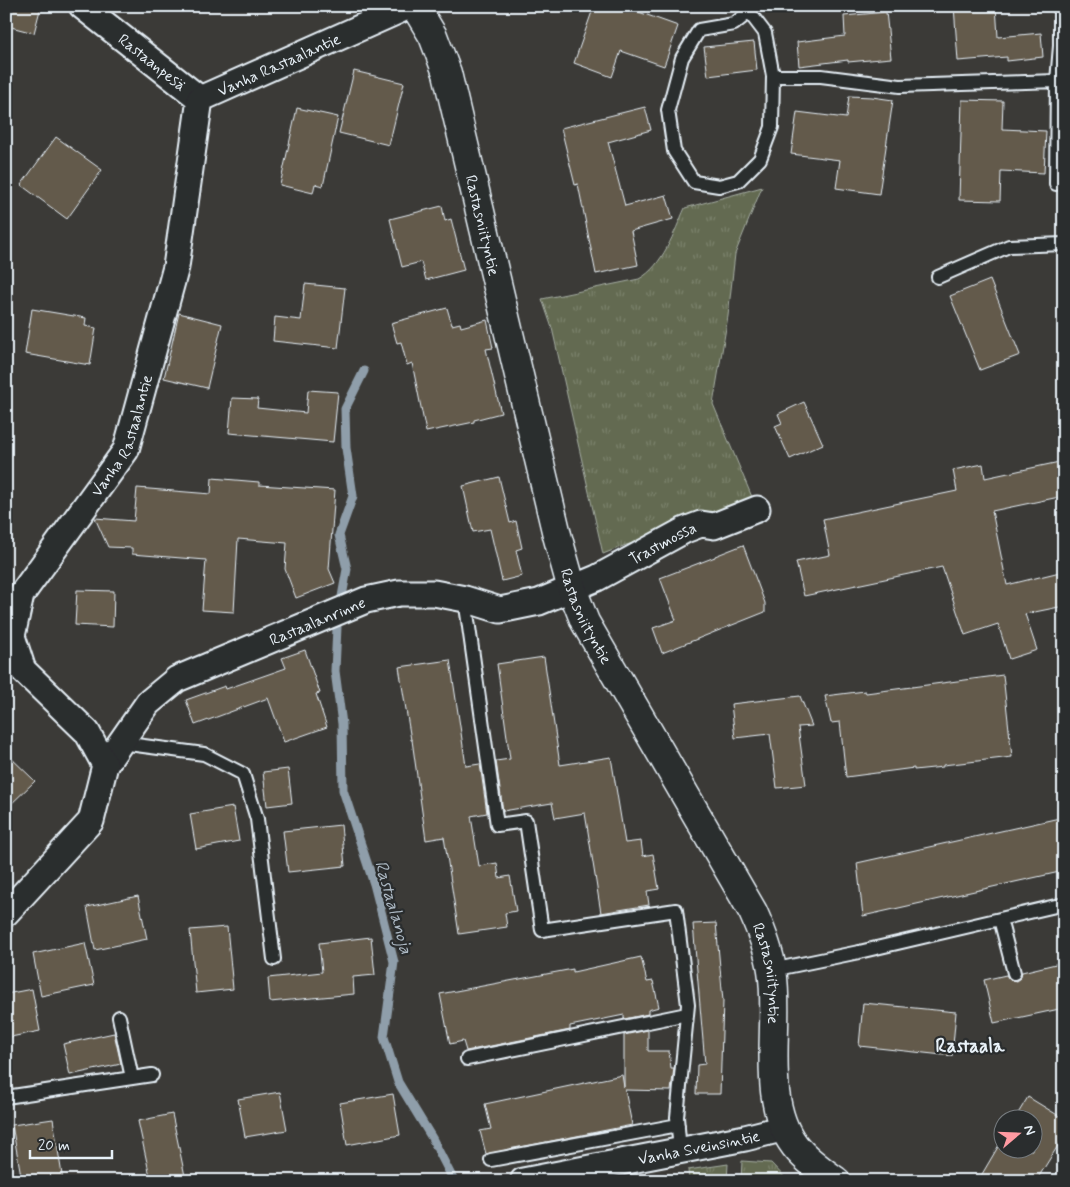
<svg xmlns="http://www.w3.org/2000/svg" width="1070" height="1187" viewBox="0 0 1070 1187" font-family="Mynerve,sans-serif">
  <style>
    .grass { fill: url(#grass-tufts); stroke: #a6aea4 }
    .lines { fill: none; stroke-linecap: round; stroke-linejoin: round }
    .stream { stroke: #8f9eaa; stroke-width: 9 }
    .building { fill: #645a4c; stroke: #e8f1f8 }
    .lane-casing { stroke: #e8f1f8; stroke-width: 16 }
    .street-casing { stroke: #e8f1f8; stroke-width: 29 }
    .secondary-casing { stroke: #e8f1f8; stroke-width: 31 }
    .lane { stroke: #2a2d2e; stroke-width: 12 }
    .street { stroke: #2a2d2e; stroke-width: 25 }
    .secondary { stroke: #2a2d2e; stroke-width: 28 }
    .labels { text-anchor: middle; stroke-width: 4.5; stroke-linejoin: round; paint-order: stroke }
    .street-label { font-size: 16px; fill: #e8f1f8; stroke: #2a2d2e }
    .water-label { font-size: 18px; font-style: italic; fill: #adb9c4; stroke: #2a2d2e }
    .quarter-label { font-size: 19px; font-weight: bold; fill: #e8f1f8; stroke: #2a2d2e }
  </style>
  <defs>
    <pattern id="grass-tufts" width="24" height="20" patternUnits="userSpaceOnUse" patternTransform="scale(1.25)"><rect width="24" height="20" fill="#646b51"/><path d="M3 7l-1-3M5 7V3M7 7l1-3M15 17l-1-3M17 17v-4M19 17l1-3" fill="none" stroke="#7a816b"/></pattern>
  </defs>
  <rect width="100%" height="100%" fill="#3b3a37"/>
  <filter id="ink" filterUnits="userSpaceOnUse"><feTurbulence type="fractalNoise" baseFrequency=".02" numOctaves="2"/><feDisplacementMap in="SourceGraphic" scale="10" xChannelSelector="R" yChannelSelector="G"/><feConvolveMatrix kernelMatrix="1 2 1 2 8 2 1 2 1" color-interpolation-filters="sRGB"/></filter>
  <g filter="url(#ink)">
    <!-- grass -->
    <path class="grass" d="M762 187 735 254 728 316 713 404 757 509 626 545 603 554 552 328 542 299 639 279C663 266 674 232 685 208Z
      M742 1161 771 1163 788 1181H741Z
      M728 1164 727 1181H689L688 1170Z
      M656 1175 660 1181H624Z"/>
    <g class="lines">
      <!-- stream -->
      <path class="stream" d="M341 602 347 569 339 535 353 496 346 448 345 409 364 371
        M337 627 335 671 342 724 343 790 374 884 394 962 384 1037 398 1082 432 1138 454 1181"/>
    </g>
    <!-- building -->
    <path class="building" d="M13 6H41L34 33 7 26Z
      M594 6H637L636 11 678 26 664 66 621 51 612 77 574 63Z
      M954 6H996L998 37 1041 33 1043 57 1007 61V57L958 61Z
      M886 12 891 58 848 62V60L799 66 797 42 845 36 844 16Z
      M754 42 757 70 708 76 704 47Z
      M354 71 404 83 389 145 339 133Z
      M849 96 872 97 893 100 879 194 836 188 840 160 791 154 797 112 846 118Z
      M962 100 1003 101 1002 129 1046 131 1044 173 1001 171 1000 201 959 200Z
      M645 107 651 130 608 142 625 206 666 195 673 219 631 231 638 265 596 274 578 184 575 185 561 128Z
      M297 108 338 117 323 186 315 184 313 193 280 185Z
      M56 137 102 170 67 219 21 185Z
      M442 206 445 221 451 219 464 270 426 280 421 262 402 267 390 219Z
      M990 280 1020 355 980 370 950 296Z
      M305 284 345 288 338 348 273 341 275 317 301 320Z
      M447 308 452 325 460 323 461 327 487 320 493 348 486 349 501 413 474 420V422L426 432 412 363 407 365 401 342 397 343 391 323Z
      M32 309 86 318 85 326 96 328 90 365 25 354Z
      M179 313 222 324 207 388 164 378Z
      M308 390 338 392 333 442 229 433 232 398 258 399 257 408 306 413Z
      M804 402 823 444 790 459 775 426 782 423 778 414Z
      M1064 461V496L992 511 1007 585 1064 571V606L1025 614 1037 650 1009 659 998 624 965 635 942 567 804 596 796 562 830 555 823 519 957 491 953 470 983 464 985 478Z
      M499 477 510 523 516 521 522 548 516 550 522 576 502 581 490 529 473 532 463 486Z
      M212 478 259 482V485L335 490 329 569 335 583 296 598 285 569 287 543 238 539 234 612 202 610 206 560 132 554V548L108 547 95 518 134 521 137 488 211 494Z
      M743 545 765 603V612L662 653 653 628 676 620 660 578 715 557V556Z
      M77 590 114 591 113 627 75 625Z
      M305 650 320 693 316 694 327 727 284 742 268 698 195 725 186 700 225 686 226 689 286 668 282 658Z
      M544 657 560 765 611 757 625 843 641 841 643 856 653 854 659 889 647 891 649 905 601 913 585 813 555 818 552 803 503 811 496 761 510 759 497 664Z
      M450 660 466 766 480 764 487 813 471 816 479 866 497 863 499 878 510 876 516 911 505 913 507 927 459 934 444 837 426 840 412 740H411L399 667Z
      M1003 675 1012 757 943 765V767L914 770V768L846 777 840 722 831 723 825 696 865 691 866 693Z
      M800 696 812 726 798 727 806 785 777 788 770 734 735 738 731 704Z
      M6 753 35 781 6 809Z
      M288 769 292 803 267 806 263 772Z
      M233 807 239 841 196 849 190 814Z
      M1064 817V871L863 916 857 863Z
      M341 825 345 866 288 872 283 831Z
      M138 896 147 939 95 950 87 907Z
      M716 923 723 1001 720 1094H696L697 1065 705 1064 693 924Z
      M227 927 233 989 196 993 190 930Z
      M371 937 375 975 353 977 354 994 270 1002 268 978 322 972 319 943Z
      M85 943 94 985 41 996 33 954Z
      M641 957 647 982 653 981 659 1007 648 1010V1014L624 1019V1015L570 1026V1030L466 1051 463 1041 450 1044 440 994 573 969V972Z
      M1064 962V1008L994 1023 984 980 1006 975 1009 979 1016 981 1020 978 1022 972Z
      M32 989 40 1031 6 1038V994Z
      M863 1003 956 1012 952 1056 859 1046Z
      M648 1030V1051H669L671 1068H674L671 1091 625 1090 632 1125 486 1154 480 1131 491 1129 485 1104 622 1075 624 1087V1035Z
      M114 1033 121 1064 70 1075 63 1044Z
      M280 1092 287 1130 245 1137 238 1099Z
      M393 1094 400 1135 347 1145 340 1103Z
      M1028 1097 1064 1119V1136L1036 1181H978L1002 1140V1150H1032V1120H1014Z
      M172 1114 186 1181H151L138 1121Z
      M53 1119 63 1181H22L12 1125Z"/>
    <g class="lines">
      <!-- lane casing -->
      <g class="lane-casing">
        <path id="lane" d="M750 6 749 12 734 24 699 30 682 58 668 110 674 151 694 182 719 186 738 181 760 159 772 127 773 76
          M749 12 765 33 773 76H821L900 86 1057 81
          M1056 184 1057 81 1060 46V6
          M938 277 1009 246 1064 244
          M465 599 497 825 526 821 542 930 676 910 688 1005 677 1117 680 1151
          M121 743 204 754 243 774 257 819 274 959
          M1000 919 1014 973
          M772 970 859 952 1064 904
          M119 1017 132 1078
          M467 1059 687 1014
          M6 1097 152 1075
          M491 1160 678 1125"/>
      </g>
      <!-- street casing -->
      <g class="street-casing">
        <g id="street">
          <path id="s1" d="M82 6 200 99"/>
          <path id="s2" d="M105 765 148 703 177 679 366 600 399 593H434L465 599 500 610 539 602 597 578 685 530 701 524 714 526 757 509"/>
          <path id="s3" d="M6 913 91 821 105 765 87 732 23 670 12 636 21 595 126 450 176 267 200 99 409 6"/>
          <path id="s4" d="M523 1181 745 1138 785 1128"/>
        </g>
      </g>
      <!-- secondary casing -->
      <g class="secondary-casing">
        <g id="secondary">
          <path id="s5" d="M415 6 433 36 447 73 557 535 572 589 585 622 753 912C761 930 769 950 772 970 781 1024 759 1099 795 1146 806 1160 822 1171 836 1181"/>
        </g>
      </g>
      <!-- lane -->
      <use href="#lane" class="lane"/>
      <!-- street -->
      <use href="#street" class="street"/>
      <!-- secondary -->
      <use href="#secondary" class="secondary"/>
    </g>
  </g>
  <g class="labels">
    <!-- street labels -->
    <g class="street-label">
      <text dy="6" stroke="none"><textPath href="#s1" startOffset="90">Rastaanpesä</textPath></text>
      <text dy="6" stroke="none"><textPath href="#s3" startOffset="1012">Vanha Rastaalantie</textPath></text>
      <text dy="6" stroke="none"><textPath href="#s5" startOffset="231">Rastasniityntie</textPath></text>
      <text dy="6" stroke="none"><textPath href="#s3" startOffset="578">Vanha Rastaalantie</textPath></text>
      <text dy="6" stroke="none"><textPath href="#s2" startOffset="632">Trastmossa</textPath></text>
      <text dy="6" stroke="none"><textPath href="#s5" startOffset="636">Rastasniityntie</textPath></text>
      <text dy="6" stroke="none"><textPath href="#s2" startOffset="265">Rastaalanrinne</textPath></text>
      <text dy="6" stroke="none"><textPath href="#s5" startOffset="1040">Rastasniityntie</textPath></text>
      <text dy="6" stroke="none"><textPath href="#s4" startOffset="179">Vanha Sveinsintie</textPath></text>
    </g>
    <!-- water labels -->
    <g class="water-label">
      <text transform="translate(394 907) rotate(74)" y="6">Rastaalanoja</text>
    </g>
    <!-- quarter labels -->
    <g class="quarter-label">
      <text x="970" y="1052">Rastaala</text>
    </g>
  </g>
  <!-- margin -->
  <rect width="1070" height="1187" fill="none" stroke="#2a2d2e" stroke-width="25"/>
  <rect x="12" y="12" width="1045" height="1162" fill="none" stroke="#e8f1f8" stroke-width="2" filter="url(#ink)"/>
  <!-- north arrow -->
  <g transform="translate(1018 1134) rotate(71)"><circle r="24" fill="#2a2d2e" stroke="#767b7f"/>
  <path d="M0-4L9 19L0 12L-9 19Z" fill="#ff9aa2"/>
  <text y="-8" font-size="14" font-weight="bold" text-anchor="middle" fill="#e8f1f8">N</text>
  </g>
  <!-- scale -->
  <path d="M30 1150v8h82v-8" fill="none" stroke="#e8f1f8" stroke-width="2.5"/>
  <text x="38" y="1150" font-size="15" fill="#e8f1f8" stroke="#2a2d2e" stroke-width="4" paint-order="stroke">20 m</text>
</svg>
